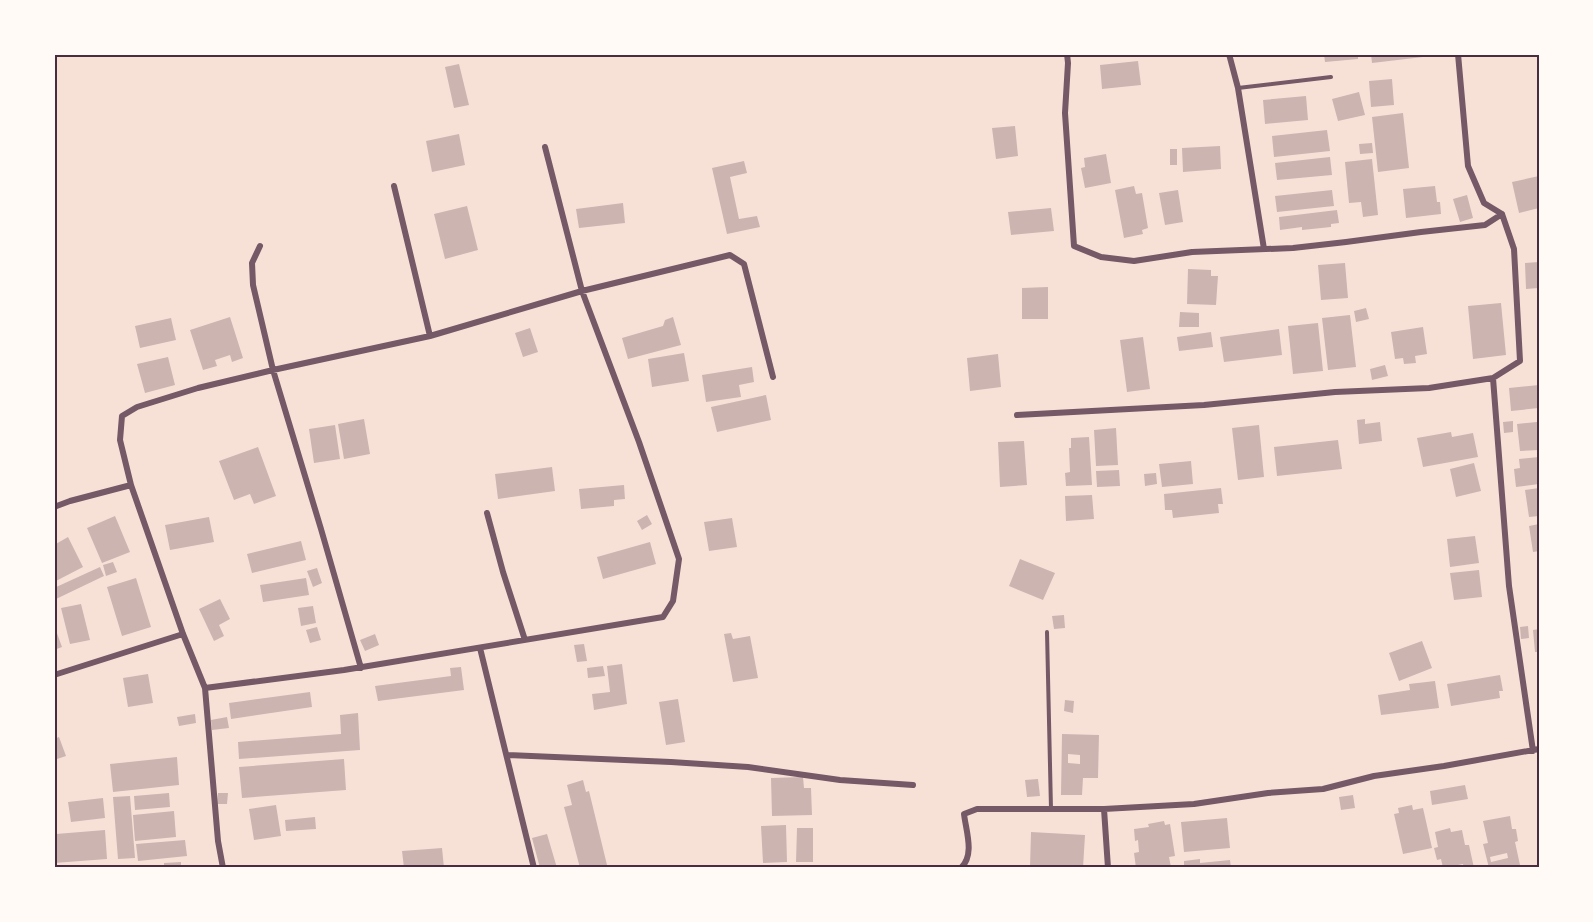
<svg xmlns="http://www.w3.org/2000/svg" width="1593" height="922" viewBox="0 0 1593 922" font-family="Figtree,sans-serif">
  <style>
    .building { fill: #ccb4b1; fill-rule: evenodd }
    .lines { fill: none; stroke-linecap: round; stroke-linejoin: round }
    .service { stroke: #755966; stroke-width: 4 }
    .minor { stroke: #755966; stroke-width: 6 }
    .neatline { fill: none; stroke: #4a2c40; stroke-width: 2 }
  </style>
  <rect width="100%" height="100%" fill="#f7e1d7"/>
  <!-- building -->
  <path class="building" d="M1324 54H1358V59L1325 62Z
    M1371 54H1423V57L1372 63Z
    M1138 61 1141 85 1102 89 1100 65Z
    M459 64 469 105 454 108 445 67Z
    M1392 79 1394 105 1371 107 1369 81Z
    M1359 92 1365 115 1338 121 1332 99Z
    M1306 96 1308 120 1265 124 1263 100Z
    M1403 113 1409 168 1378 172 1372 117Z
    M1015 126 1018 156 996 159 992 128Z
    M1327 130 1330 151 1274 157 1272 136Z
    M459 134 465 165 432 172 426 141Z
    M1372 143 1373 153 1360 154 1359 144Z
    M1220 146 1221 169 1183 172 1182 148Z
    M1170 149H1177V165H1170Z
    M1106 154 1111 183 1085 188 1081 168 1085 167 1084 158Z
    M1330 157 1332 175 1277 180 1275 163Z
    M1372 159 1378 215 1363 217 1361 202 1349 203 1345 162Z
    M744 161 747 173 730 177 739 219 757 216 760 227 727 234 712 168Z
    M1539 176V208L1519 213 1512 182Z
    M1134 186 1136 194 1142 193 1148 228 1142 230 1143 234 1124 238 1115 190Z
    M1435 186 1437 202H1440L1441 214 1406 218 1403 189Z
    M1178 190 1183 222 1165 225 1159 193Z
    M1332 190 1334 206 1277 212 1275 196Z
    M1467 195 1473 218 1460 222 1453 199Z
    M623 203 625 223 579 228 576 209Z
    M467 206 478 250 445 259 434 214Z
    M1051 208 1054 231 1011 235 1008 212Z
    M1337 210 1339 223 1331 224V227L1302 230V227L1280 230 1279 217Z
    M1539 262V288L1526 289 1525 263Z
    M1345 263 1348 298 1321 300 1318 265Z
    M1188 269 1211 270V276H1218L1216 305 1187 304Z
    M1048 287V319H1022V288Z
    M1501 303 1506 355 1473 359 1468 306Z
    M1366 308 1369 319 1356 322 1354 311Z
    M1180 312 1199 313V327H1179Z
    M1350 315 1356 367 1328 370 1322 318Z
    M230 317 243 358 232 362 230 355 215 360 217 366 203 370 190 330Z
    M673 317 681 345 628 359 622 338 663 326 665 320Z
    M171 318 176 340 140 348 135 326Z
    M1318 323 1323 371 1293 374 1288 326Z
    M1423 327 1427 354 1415 356 1416 363 1404 364 1403 358 1395 359 1391 332Z
    M530 328 538 352 523 357 515 333Z
    M1279 329 1282 355 1224 362 1220 337Z
    M1211 332 1213 347 1179 351 1177 337Z
    M1143 337 1150 389 1127 392 1120 340Z
    M684 353 689 381 652 387 648 359Z
    M998 354 1001 387 970 391 967 358Z
    M168 357 175 385 145 393 137 364Z
    M1385 365 1388 376 1372 380 1370 369Z
    M752 367 754 382 739 385 741 397 706 402 702 375Z
    M1539 385V408L1511 411 1509 388Z
    M766 395 771 420 717 432 711 407Z
    M364 419 370 454 344 459 338 424Z
    M1365 419V424L1380 422 1382 441 1359 444 1357 420Z
    M1513 421V432L1504 433 1503 422Z
    M1537 422 1539 450 1520 451 1517 424Z
    M335 425 340 459 314 463 309 429Z
    M1259 425 1264 477 1238 480 1232 428Z
    M1116 428 1118 465 1096 466 1094 430Z
    M1451 432 1452 437 1473 433 1478 457 1423 467 1417 438Z
    M1089 437 1092 485 1066 486 1065 473 1070 472 1069 448H1071V438Z
    M1338 440 1342 469 1277 476 1274 447Z
    M1024 441 1027 485 1000 487 998 442Z
    M258 447 276 496 254 504 250 494 234 500 219 461Z
    M1539 457V484L1516 487 1514 469 1520 468 1519 459Z
    M1191 461 1193 484 1162 487 1159 464Z
    M1474 463 1481 491 1456 497 1450 469Z
    M552 467 555 491 498 499 495 474Z
    M1119 470 1120 486 1097 487 1096 471Z
    M1156 473 1157 484 1145 486 1144 474Z
    M624 485 625 499 614 500V506L581 509 579 489Z
    M1221 488 1223 504H1218L1219 513 1173 518 1172 510H1165L1164 494Z
    M1539 488V516L1529 517 1525 490Z
    M1092 495 1094 519 1066 521 1065 496Z
    M647 515 652 524 642 530 637 521Z
    M115 516 130 552 102 563 87 528Z
    M209 517 214 542 170 550 165 525Z
    M732 518 737 547 709 551 704 522Z
    M1539 524V551L1533 552 1529 526Z
    M1475 536 1479 563 1450 567 1447 539Z
    M68 537 83 567 54 582V545Z
    M301 541 306 560 252 573 247 554Z
    M650 542 656 564 603 579 597 557Z
    M1020 559 1055 573 1043 600 1009 586Z
    M113 562 117 572 106 576 103 565Z
    M100 567 104 576 56 599 54 595V588Z
    M317 568 322 583 313 587 307 571Z
    M1479 570 1482 597 1454 600 1450 573Z
    M136 578 151 627 122 636 107 587Z
    M306 578 309 595 263 602 260 585Z
    M220 599 230 619 219 625 224 636 214 641 199 609Z
    M81 604 90 640 70 644 61 608Z
    M313 606 316 623 301 626 298 608Z
    M1064 615 1065 628 1054 629 1052 616Z
    M54 625 62 647 54 650Z
    M1528 626 1529 638 1521 639 1520 627Z
    M317 627 321 640 310 643 306 630Z
    M1539 629V652H1535L1533 630Z
    M731 633 733 639 750 636 758 678 733 682 724 634Z
    M375 634 379 645 365 651 360 640Z
    M1422 641 1432 668 1399 681 1389 653Z
    M584 644 587 661 577 662 574 645Z
    M622 664 627 704 594 710 592 694 610 692 607 666Z
    M603 666 605 676 588 678 587 668Z
    M461 667 464 690 378 701 375 686 451 676 450 668Z
    M148 674 153 703 128 707 123 678Z
    M1500 675 1503 691H1499L1500 698 1451 706 1447 684Z
    M1435 681 1439 708 1381 715 1378 695 1410 690 1409 684Z
    M310 692 312 707 231 719 229 703Z
    M678 699 685 742 666 745 659 702Z
    M1065 700 1074 701 1073 713 1064 711Z
    M358 713 360 750 239 759 238 742 341 734 340 715Z
    M195 714 196 723 179 726 177 717Z
    M227 717 229 728 212 730 211 720Z
    M1062 734 1099 735 1098 778H1083L1082 795H1061ZM1068 754 1080 755V764L1068 763Z
    M59 737 66 756 54 760V739Z
    M177 757 179 785 113 792 110 764Z
    M344 759 346 790 242 798 239 767Z
    M803 777 804 788H811L812 815 772 816 771 778Z
    M1038 779 1040 796 1027 797 1025 780Z
    M583 780 586 792 589 791 607 865 597 868H580L564 807 572 805 567 785Z
    M1465 785 1468 799 1432 805 1430 791Z
    M169 793 170 807 135 810 134 796Z
    M218 793H228L227 804H217Z
    M1353 795 1355 808 1341 810 1339 797Z
    M130 796 135 858 118 859 113 797Z
    M103 798 105 818 71 822 68 802Z
    M276 805 281 836 254 840 249 809Z
    M1412 805 1413 810 1423 808 1432 848 1403 854 1394 814 1399 813 1398 808Z
    M174 811 176 837 135 841 133 815Z
    M1510 816 1512 829H1516L1518 841 1515 842 1520 865H1523L1524 868H1489L1483 844 1488 843 1483 821ZM1507 853 1508 858 1491 862 1490 857Z
    M315 817 316 829 286 831 285 820Z
    M1227 818 1230 848 1184 852 1181 822Z
    M1164 821 1165 825 1170 824 1175 856 1169 857 1171 867 1136 868 1134 853 1139 852 1138 840 1135 841 1134 829 1149 827 1148 824Z
    M786 825 787 862 763 863 761 826Z
    M797 828H813V862H796Z
    M1450 828 1451 832 1462 830 1465 845H1469L1474 868H1464L1463 864 1443 868 1441 859 1437 860 1434 848 1438 847 1435 832Z
    M105 830 107 859 54 863V844L57 843 56 834Z
    M1031 832 1085 835 1083 868 1030 867Z
    M547 834 557 868H540L532 838Z
    M185 840 187 856 138 861 136 844Z
    M442 848 444 868H404L402 851Z
    M1200 859V863L1230 860 1231 868H1184V861Z
    M181 862V868H164V863Z"/>
  <g class="lines">
    <!-- service -->
    <path class="service" d="M1238 88 1331 77
      M1047 632 1051 809"/>
    <!-- minor -->
    <path class="minor" d="M1067 54 1068 63 1065 113 1074 246 1101 257 1134 261 1192 252 1293 248 1346 242 1421 232 1485 225 1502 214 1514 249 1520 361 1493 378
      M1229 54 1238 88 1264 249
      M1458 54 1468 166 1484 203 1502 214
      M394 186 430 336
      M260 246 252 263 253 285 273 370 321 529 361 668
      M1017 415 1204 405 1335 392 1429 388 1493 378 1509 586 1533 751
      M54 507 70 501 131 485
      M487 513 503 572 525 640
      M480 648 534 868
      M54 675 183 634
      M205 688 183 634 131 485 120 440 122 416 137 407 198 388 273 370 430 336 582 291 545 147
      M507 755 671 762 748 767 840 780 913 785
      M1104 809 1108 868
      M223 868 218 841 205 688 344 670 663 617 673 601 679 559 639 442 582 291 730 255 744 264 773 377
      M961 868C975 855 966 831 964 814L977 809H1104L1194 804 1268 793 1323 789 1374 776 1444 766 1539 749"/>
  </g>
  <!-- border -->
  <rect width="1593" height="922" fill="none" stroke="#fffaf5" stroke-width="111"/>
  <rect x="56" y="56" width="1482" height="810" class="neatline"/>
</svg>
